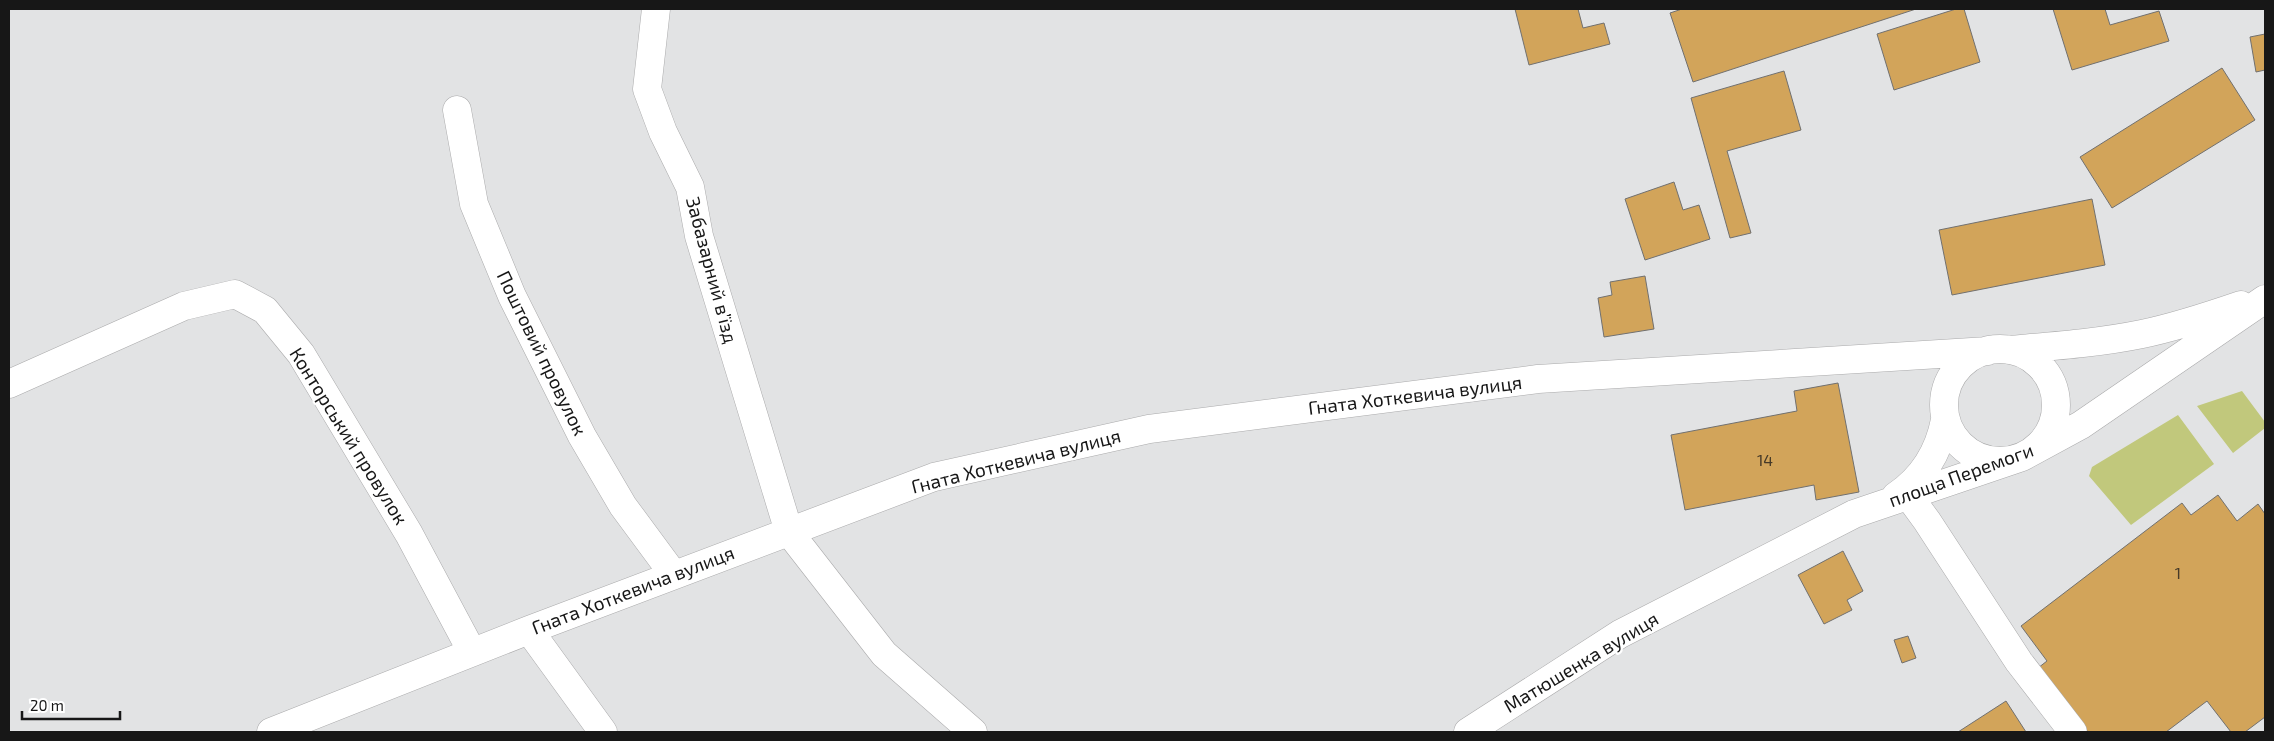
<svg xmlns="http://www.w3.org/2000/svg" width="2274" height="741" viewBox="0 0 2274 741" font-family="'Exo 2',sans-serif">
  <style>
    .green { fill: #c1c87c }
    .building { fill: #d2a45a; stroke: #71706f }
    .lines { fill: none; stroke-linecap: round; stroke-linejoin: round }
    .minor-casing { stroke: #aaaaab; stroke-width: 29 }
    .minor { stroke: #fff; stroke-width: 28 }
    .labels { text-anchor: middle; stroke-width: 4.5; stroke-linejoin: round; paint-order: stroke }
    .number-label { font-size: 16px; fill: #463a28 }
    .street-label { font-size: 19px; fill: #171717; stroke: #fff }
  </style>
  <rect width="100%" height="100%" fill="#e2e3e4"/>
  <!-- green -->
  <path class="green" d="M2242 391 2265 422V428L2233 453 2197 406Z
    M2178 415 2214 464 2131 525 2089 476 2092 467Z"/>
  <!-- building -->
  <path class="building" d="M1515 9H1578L1583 28 1604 23 1610 44 1529 65Z
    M1682 9H1916L1693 82 1670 13Z
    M1956 9H1964L1980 62 1894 90 1877 34Z
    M2053 9H2105L2110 25 2159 11 2169 41 2072 70Z
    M2265 34V70L2256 72 2250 37Z
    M2222 68 2255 120 2112 208 2080 157Z
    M1784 71 1801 130 1727 151 1751 233 1730 238 1691 98Z
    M1674 182 1683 210 1699 205 1710 239 1645 260 1625 199Z
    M2092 199 2105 265 1952 295 1939 230Z
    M1645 276 1654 329 1604 337 1598 298 1612 295 1610 282Z
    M1838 383 1859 492 1816 500 1814 485 1685 510 1671 435 1797 411 1794 391Z
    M2218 495 2237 521 2258 504 2265 514V717L2245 732H2231L2207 701 2166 732H2088L2038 668 2047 661 2021 626 2182 503 2191 515Z
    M1843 551 1863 591 1847 600 1852 610 1824 624 1798 575Z
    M1908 636 1916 658 1902 663 1894 640Z
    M2006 701 2026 732H1958Z"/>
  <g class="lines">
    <!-- minor casing -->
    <g class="minor-casing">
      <path id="minor" d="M656 9 647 89 663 132 690 187 699 236 789 532 884 654 973 732
        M457 110 474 204 512 296 582 436 623 506 674 575
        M1944 405a56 56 0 1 1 112 0a56 56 0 1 1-112 0Z
        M2009 350C2054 346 2098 343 2142 334 2176 327 2209 316 2241 305
        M9 384 184 306 235 294 265 310 301 354 409 534 472 652
        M1908 495 1927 521 2019 662 2073 732
        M1896 496C1923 478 1939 451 1945 420
        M529 630 603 732
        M271 732 529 630 934 477 1149 429 1538 379 1988 351
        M1468 732 1620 634 1854 514 2022 457 2081 425 2265 299"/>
    </g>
    <!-- minor -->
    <use href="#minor" class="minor"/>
  </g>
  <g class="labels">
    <!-- number labels -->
    <g class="number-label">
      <text x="1765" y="466">14</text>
      <text x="2178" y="579">1</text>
    </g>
    <!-- street labels -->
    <g class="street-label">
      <text transform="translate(712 270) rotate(75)" y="7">Забазарний вʼїзд</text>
      <text transform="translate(542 353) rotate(64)" y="7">Поштовий провулок</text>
      <text transform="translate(1415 395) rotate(-7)" y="7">Гната Хоткевича вулиця</text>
      <text transform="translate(349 436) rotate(58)" y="7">Конторський провулок</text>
      <text transform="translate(1016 461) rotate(-14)" y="7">Гната Хоткевича вулиця</text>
      <text transform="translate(1961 475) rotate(-20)" y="7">площа Перемоги</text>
      <text transform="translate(633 590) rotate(-21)" y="7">Гната Хоткевича вулиця</text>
      <text transform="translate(1581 662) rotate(-31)" y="7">Матюшенка вулиця</text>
    </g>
  </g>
  <!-- border -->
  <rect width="2274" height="741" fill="none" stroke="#171717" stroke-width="20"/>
  <!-- scale -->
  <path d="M22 711v8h98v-8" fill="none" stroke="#171717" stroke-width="2.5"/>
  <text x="30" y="711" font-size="15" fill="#171717" stroke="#ffffff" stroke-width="4" paint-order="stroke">20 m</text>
</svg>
